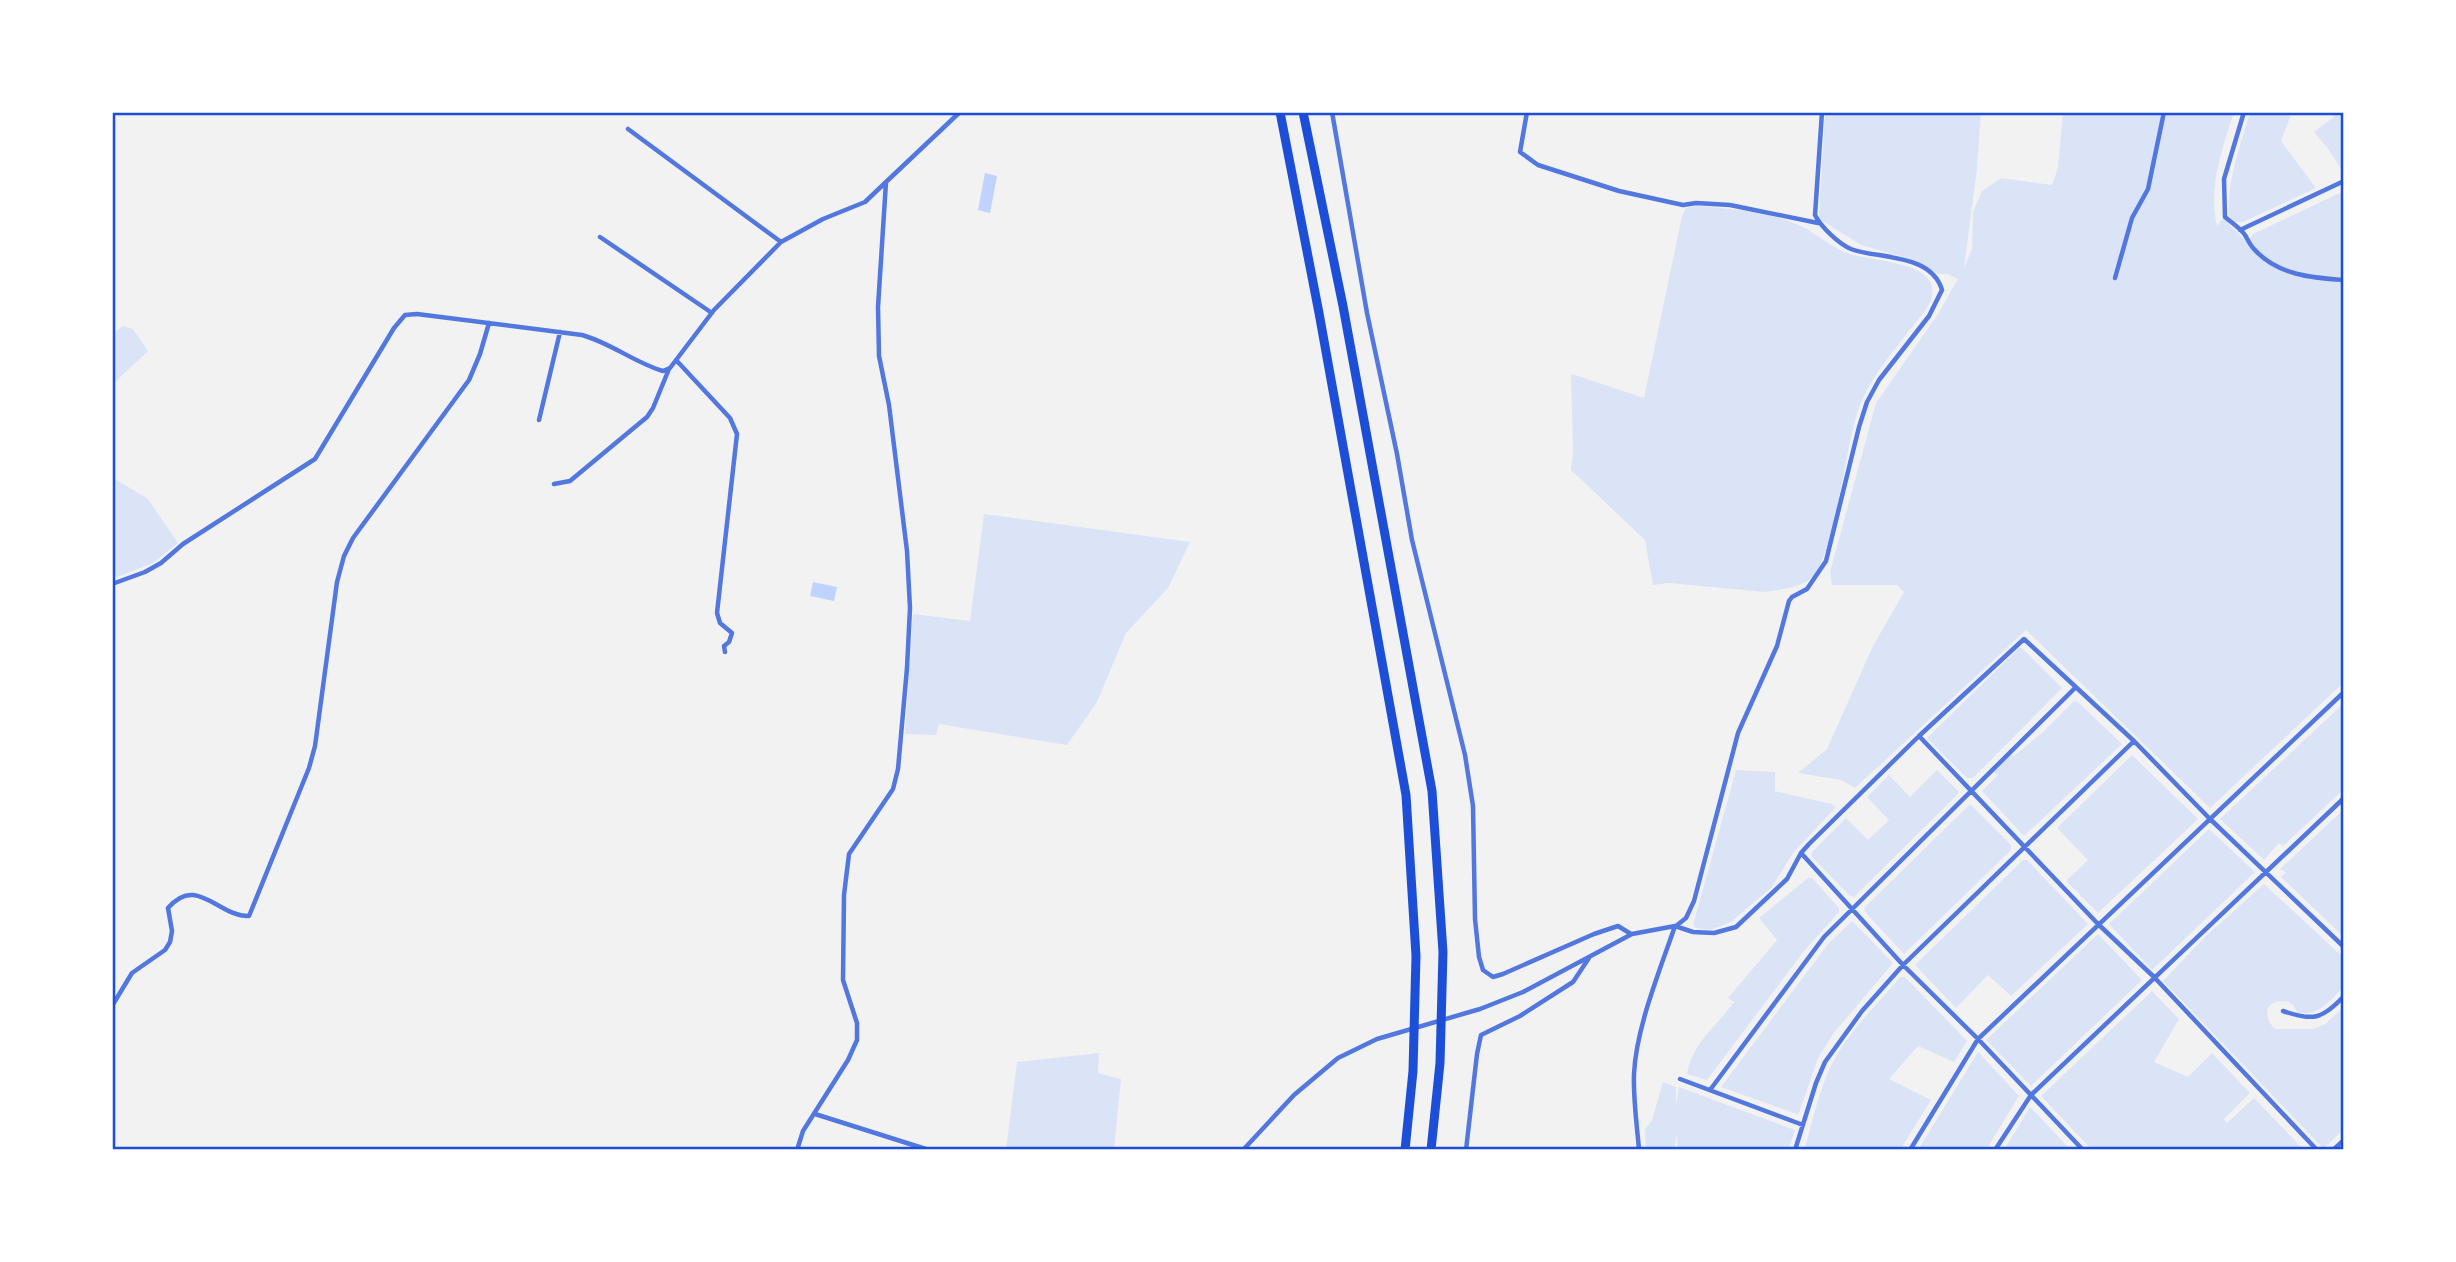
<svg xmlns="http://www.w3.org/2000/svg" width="2456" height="1262" viewBox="0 0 2456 1262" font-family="Roboto,sans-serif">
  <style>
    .green { fill: #dbe4f7 }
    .water { fill: #bfd3fe }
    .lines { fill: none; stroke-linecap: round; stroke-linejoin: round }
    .minor { stroke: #5277de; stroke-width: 4.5 }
    .motorway { stroke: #1d4ed8; stroke-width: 9 }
    .neatline { fill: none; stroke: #1d4ed8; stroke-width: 2.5 }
  </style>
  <rect width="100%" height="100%" fill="#f2f2f2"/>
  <!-- green -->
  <path class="green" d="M1825 112H1981L1977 169 1964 268 1972 249 1973 212 1982 191 2001 178 2052 185 2058 168 2063 112H2234C2222 150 2208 186 2217 226L2223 218 2245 240 2251 238 2253 234 2344 191V682L2210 808 2026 630 1855 788 1841 780 1798 773 1827 749 1873 646 1904 592 1897 585H1832L1830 572 1876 403 1938 314 1958 279 1948 274H1938L1917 261 1861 245 1821 220 1819 216Z
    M2250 112H2292L2281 141 2316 188 2243 222H2235L2229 216C2227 179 2240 147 2250 112Z
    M2331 112H2344V174L2329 150 2314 132 2334 117Z
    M1697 206C1734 209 1769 211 1803 227 1819 235 1833 249 1850 254 1875 262 1954 262 1927 308 1904 339 1875 369 1860 405 1845 442 1836 558 1810 579 1799 588 1778 590 1764 592L1669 583 1653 585 1645 540 1571 470 1573 453 1571 376 1572 374 1644 398 1682 216 1686 208Z
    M123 326 133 329 148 351 112 385V334Z
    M112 477 148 499 178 543 153 563 112 579Z
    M984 514 1190 542 1168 588 1126 633 1097 702 1067 745 939 724 936 735 905 734 913 614 970 621Z
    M2019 648H2022L2062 688 1973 778H1967L1927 738Z
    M2074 701 2078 702 2122 744 2024 836 1982 791 1998 775 1993 772 2011 755 2014 756 2043 732Z
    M2344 703V789L2283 846 2279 843 2264 860 2220 819Z
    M2132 755 2198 819 2098 913 2066 881 2088 860 2057 828Z
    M1736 770 1775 772V791L1831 804 1836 807 1793 853 1772 887 1731 922 1710 930 1696 928 1693 925Z
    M1937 770 1958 791V794L1854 897 1850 896 1812 857V852L1846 818 1868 840 1889 820 1867 797 1889 775 1910 797Z
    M1970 804 2011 845V850L1904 954 1865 912 1864 908Z
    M2344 809V937L2281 877 2286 872 2280 869Z
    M2209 829 2255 872 2152 970 2109 924Z
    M2023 860H2027L2088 924 2011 996 1988 975 1956 1008 1915 965Z
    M1808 878H1812L1839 908V912L1804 951 1707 1080 1687 1074C1693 1042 1715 1028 1734 1002L1728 998 1777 940 1759 918Z
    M2264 884 2344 958V986C2330 1000 2320 1016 2298 1013L2294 1006 2287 1001C2283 1002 2279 1001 2275 1002 2262 1007 2268 1023 2275 1029H2313L2325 1024 2344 1007V1129L2325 1147H2322L2163 981 2207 935Z
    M1852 921 1893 963 1833 1034 1818 1058 1799 1113 1797 1114 1721 1087 1828 944Z
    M2098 934 2142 980 2031 1086 1986 1040Z
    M1900 977H1905L1967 1041 1954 1062 1918 1046 1889 1079 1931 1100 1900 1150H1804C1813 1121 1819 1089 1833 1062 1849 1031 1878 1004 1900 977Z
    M2152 991 2179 1019 2154 1062 2188 1077 2212 1053 2250 1093 2224 1119 2227 1123 2254 1098 2304 1150H2092L2041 1096Z
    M1978 1052 2019 1096 1986 1150H1918Z
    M1099 1053 1098 1073 1121 1079 1114 1150H1006L1017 1062Z
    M1663 1082 1676 1087V1105L1679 1087 1795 1130 1788 1150H1678L1676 1134 1675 1150H1646L1645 1129 1652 1120Z
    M2030 1107 2069 1148 2071 1150H2004Z"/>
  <!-- water -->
  <path class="water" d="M985 173 997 176 990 213 978 210Z
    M813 582 837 587 834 601 810 596Z"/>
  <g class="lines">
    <!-- minor -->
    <path class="minor" d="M1332 112 1367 313 1397 454 1412 540 1465 755 1473 806 1475 919 1479 957 1483 970 1493 977 1503 974 1594 934 1618 926 1631 934
      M1527 112 1520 152 1538 165 1619 191 1683 205 1696 203 1730 205 1818 223
      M2244 112 2224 179 2225 217C2232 223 2240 228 2245 235 2248 240 2250 245 2254 249 2277 275 2312 278 2344 280
      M628 129 781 242
      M2240 230 2344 181
      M600 237 712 313
      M2115 278 2132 218 2148 189 2164 112
      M676 360 730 418 737 434 717 613 720 623 732 633 729 642 724 646 725 652
      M539 420 560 332
      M554 484 570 481 647 417 653 408 669 369
      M112 584 145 572 161 563 183 544 315 459 394 328 405 315 417 314 582 335C611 343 635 363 663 371L670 368 714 310 781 242 823 219 865 202 886 182
      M1919 736 2098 924 2154 977 2317 1150
      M1801 853 1903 965 1978 1039 2083 1150
      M1676 926 1686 918 1694 901 1738 733 1777 646 1789 601 1792 597 1807 589 1826 561 1859 427 1867 402 1879 380 1929 316 1942 290C1931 253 1878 259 1851 249 1839 244 1821 227 1815 215L1822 112
      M112 1006 132 973 165 950 170 942 172 931 168 908C197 874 218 917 249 916L309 768 315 746 337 582 344 556 353 538 469 380 480 354 489 323
      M2283 1011C2312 1021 2322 1020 2344 996
      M1680 1079 1803 1125
      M1710 1090 1824 937 2076 687
      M815 1114 929 1150
      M112 1148 115 1150
      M797 1150 803 1131 848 1060 857 1040V1023L843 980 844 895 849 854 893 789 898 769 907 668 910 608 907 551 889 405 879 356 878 307 886 182 960 112
      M1243 1150 1294 1095 1338 1058 1377 1039 1480 1009 1523 992 1632 934 1675 926 1693 932 1714 933 1736 927 1787 879 1801 853 1809 844 1919 736 2024 639 2134 741 2209 818 2344 947
      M1466 1150 1477 1054 1481 1035 1520 1016 1573 982 1589 958
      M1639 1150C1637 1125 1633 1099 1634 1074 1636 1028 1660 970 1675 926
      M1795 1150 1816 1083 1825 1062 1862 1011 1903 965 2134 741
      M1910 1150 1978 1039 2344 692
      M1995 1150 2031 1095 2344 798
      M2333 1150 2344 1140"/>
    <!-- motorway -->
    <path class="motorway" d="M1280 112 1319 313 1406 795 1416 956 1413 1071 1405 1150
      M1303 112 1343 306 1432 791 1443 952 1440 1063 1431 1150"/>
  </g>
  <!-- border -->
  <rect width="2456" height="1262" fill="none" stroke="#ffffff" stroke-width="228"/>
  <rect x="114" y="114" width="2228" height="1034" class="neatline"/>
</svg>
